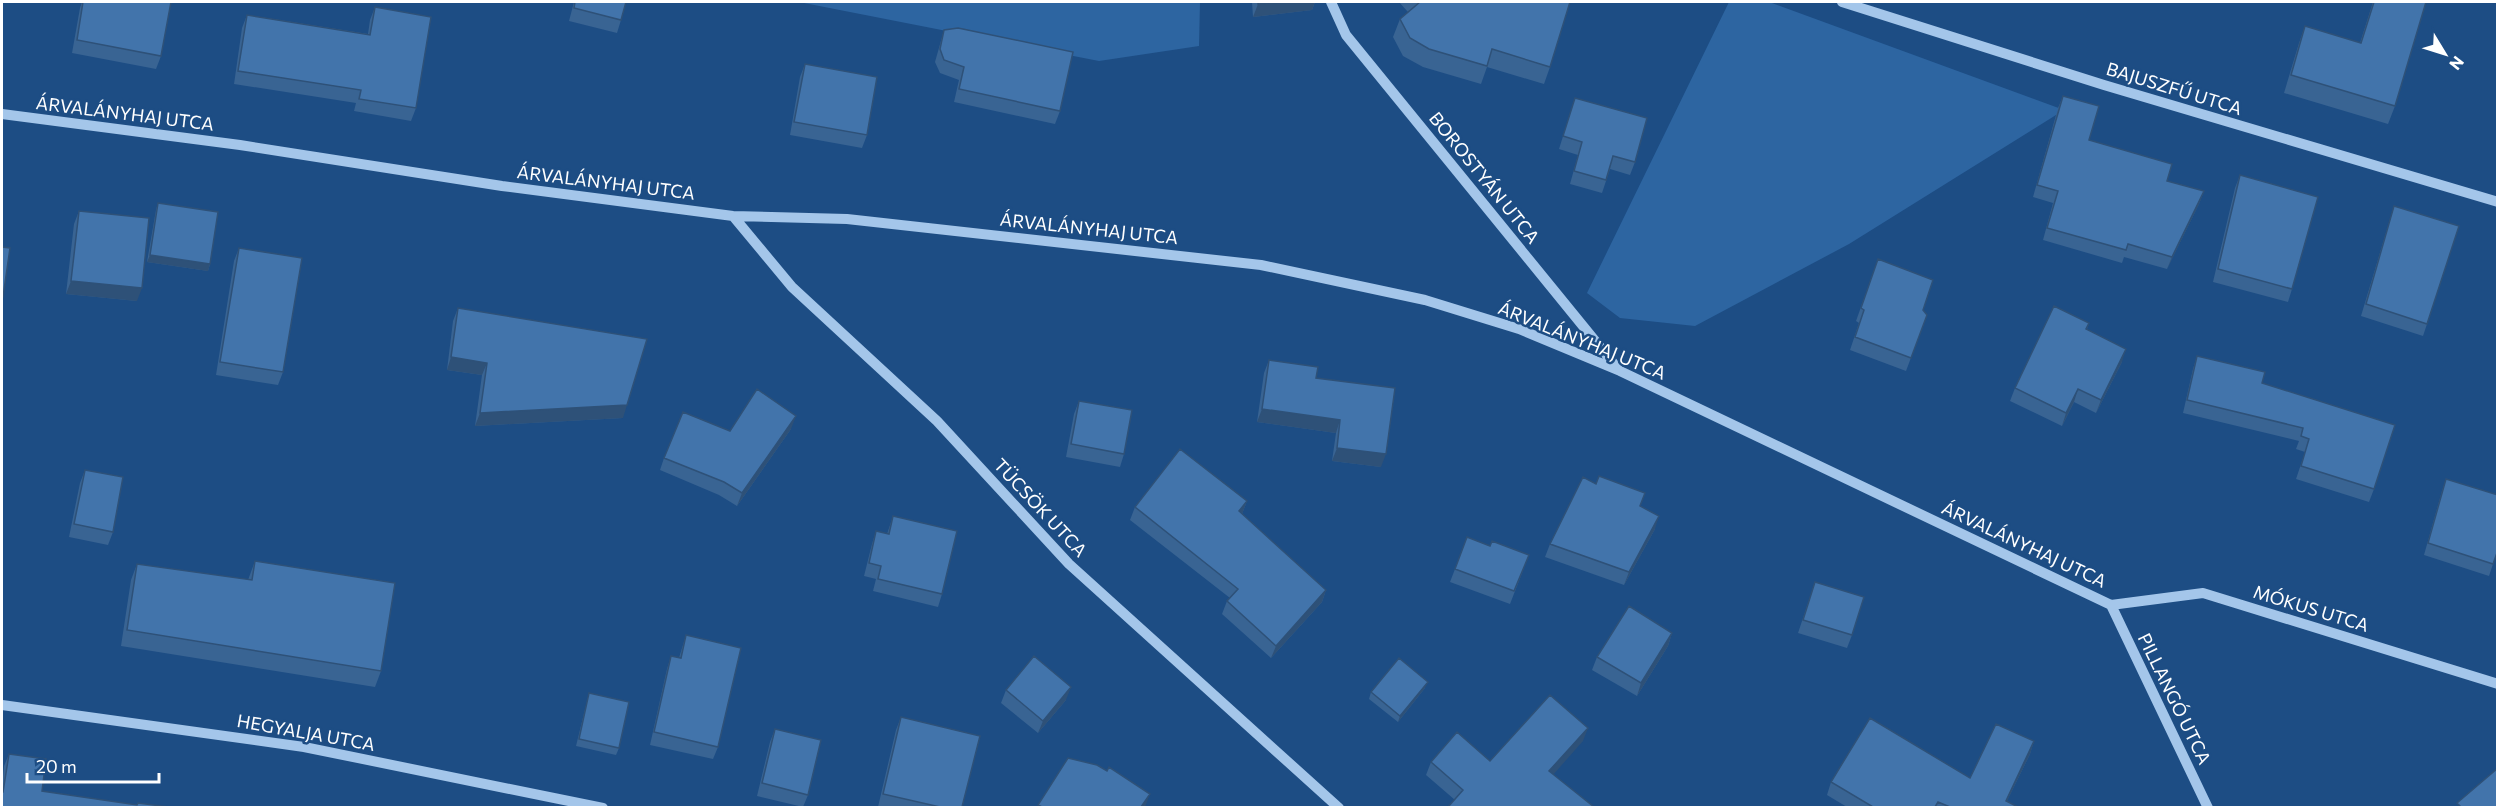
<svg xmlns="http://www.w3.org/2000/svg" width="2499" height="809" viewBox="0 0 2499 809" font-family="Commissioner,sans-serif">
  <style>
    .green { fill: #2d65a1 }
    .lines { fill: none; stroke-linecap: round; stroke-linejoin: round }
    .minor { stroke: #a4c6ea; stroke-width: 10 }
    .wall { fill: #396493 }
    .shaded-wall { fill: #2e5178 }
    .building { fill: #4274ab; stroke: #2e5178; stroke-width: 1.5 }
    .labels { text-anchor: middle; stroke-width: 5; stroke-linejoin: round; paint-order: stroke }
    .street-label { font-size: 18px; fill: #fff; stroke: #1d4d84 }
  </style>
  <rect width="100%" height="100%" fill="#1d4d84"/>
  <!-- green -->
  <path class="green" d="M799 2H1200L1199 46 1099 61Z
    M1729 2H1769L2064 110 1849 244 1695 326 1620 318 1587 293Z"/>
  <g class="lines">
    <!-- minor -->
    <path class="minor" d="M1331 2 1346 35 1618 369
      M1842 2 2104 85 2498 202
      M2 114 240 145 502 186 733 216 847 219 1261 265 1425 300 1519 329 1620 371 2111 605
      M733 216 792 287 937 421 1069 564 1339 808
      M2111 605 2203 593 2498 684
      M2111 605 2208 808
      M2 705 304 747 603 808"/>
  </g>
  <!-- wall -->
  <path class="wall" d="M82 2H171L161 56 156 69 72 53 80 8Z
    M574 2H626L621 20 617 33 569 21Z
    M1252 2H1315L1312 10 1253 17Z
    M1399 2H1570L1550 67 1544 84 1487 67 1481 84 1423 67 1403 56 1393 37 1400 19 1408 12Z
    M2373 2H2426L2395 106 2388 124 2284 93 2299 43 2305 26 2360 43Z
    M375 7 416 108 411 121 354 111 356 103 234 84 242 28 247 15 368 34 370 20Z
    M944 30 1060 111 1055 124 954 102 959 80 940 73 935 62Z
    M805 64 867 135 862 148 790 135 800 77Z
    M2063 96 2089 140 2167 181 2204 191 2199 204 2167 269 2124 257 2122 263 2043 240 2053 203 2033 197 2058 108Z
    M1575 98 1635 162 1630 175 1610 169 1602 193 1570 184 1578 155 1559 149Z
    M2240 175 2292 289 2288 302 2213 282 2235 188Z
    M158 203 210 264 208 271 147 262 156 210Z
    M2394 206 2427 324 2423 336 2361 316Z
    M79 211 137 301 66 294 74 224Z
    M239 248 283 372 278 385 216 375 234 261Z
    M1878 259 1927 315 1906 371 1850 350 1859 323 1856 321Z
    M458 308 623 418 475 426 482 375 447 370 453 321Z
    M2089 323 2087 329 2122 362 2096 413 2074 402 2062 426 2010 401 2015 388Z
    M2197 356 2262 383 2374 489 2369 502 2296 479 2305 452 2296 449 2299 441 2183 413 2193 369Z
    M1269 360 1316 378 1381 467 1332 461 1336 433 1257 422 1264 373Z
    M1079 401 1124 454 1120 467 1066 457 1074 414Z
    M791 429 737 506 719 495 660 470 664 458 730 431Z
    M85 470 113 532 108 545 69 537 80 483Z
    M2446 479 2493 564 2489 576 2424 555 2442 491Z
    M1247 501 1242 514 1326 590 1322 602 1271 658 1222 614 1227 601 1230 598 1130 520 1135 507Z
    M1640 506 1655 529 1624 585 1545 557 1550 544Z
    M893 516 942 594 938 607 873 591 876 579 864 576 872 544 876 531 887 534Z
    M255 561 381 671 375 687 121 646 131 580 137 564 248 580Z
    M1524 568 1510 604 1450 582 1455 569Z
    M1815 582 1852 635 1847 648 1798 633Z
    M1672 633 1668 646 1637 696 1592 670 1597 657Z
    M686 635 718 747 713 759 650 745 667 669 671 656 679 658Z
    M1425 688 1398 722 1369 699 1371 692Z
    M1006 690 1066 700 1038 733 1001 703Z
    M589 693 619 748 616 755 576 746Z
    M901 717 962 807H878L896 730Z
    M775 729 808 795 803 807 757 796 770 742Z
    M1583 741 1455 800 1426 775 1431 762 1490 761Z
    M2034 741 2030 754 2007 801 2018 807H1847L1827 795 1831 782 1970 778Z
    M9 754 42 791 137 805 2 807V786L4 766Z"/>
  <!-- shaded-wall -->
  <path class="shaded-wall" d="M1282 2H1315L1312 10 1253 17 1258 4Z
    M2204 191 2199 204 2167 269 2172 257Z
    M150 255 210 264 208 271 147 262Z
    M71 281 142 288 137 301 66 294Z
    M2126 349 2122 362 2096 413 2101 400Z
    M451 357 487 363 482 375 447 370Z
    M2078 389 2074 402 2062 426 2066 413Z
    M627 405 623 418 475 426 480 413Z
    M1262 409 1340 420 1336 433 1257 422Z
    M796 416 791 429 737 506 742 493Z
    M1337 448 1386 454 1381 467 1332 461Z
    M1247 501 1242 514 1239 511Z
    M1659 516 1655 529 1624 585 1629 572Z
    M1326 590 1322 602 1271 658 1276 646Z
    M1672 633 1668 646 1637 696 1641 683Z
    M1428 682 1425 688 1398 722 1400 716Z
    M1071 687 1066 700 1038 733 1043 721Z
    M1588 728 1583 741 1545 784 1549 771Z
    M2034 741 2030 754 2004 807 2006 801Z
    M1150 794 1145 807H1141Z"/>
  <!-- building -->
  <path class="building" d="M83 2H171L161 56 77 40Z
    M575 2H626L621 20 574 8Z
    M1258 2H1282L1258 4Z
    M1420 2H1570L1550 67 1492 49 1487 66 1429 49 1410 38 1400 19Z
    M2374 2H2426L2395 106 2291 75 2305 26 2361 43Z
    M375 7 431 17 416 108 359 99 361 90 238 71 247 15 370 35Z
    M958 28 1073 52 1060 111 959 89 964 67 944 60 940 49 944 30Z
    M805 64 877 77 867 135 794 122Z
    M2063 96 2099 106 2089 140 2172 164 2167 181 2204 191 2172 257 2128 244 2126 250 2047 228 2058 191 2037 185Z
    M1575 98 1647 118 1635 162 1613 156 1606 180 1574 171 1582 142 1563 136Z
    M2240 175 2318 197 2292 289 2218 269Z
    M158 203 218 212 210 264 150 255Z
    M2394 206 2459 226 2427 324 2366 304Z
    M79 211 149 218 142 288 71 281Z
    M2 247 10 248 3 297H2Z
    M239 248 302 258 283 372 220 362Z
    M1878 259 1933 280 1923 310 1927 315 1911 358 1855 337 1864 310 1861 308Z
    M2054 306 2089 323 2086 329 2126 349 2101 400 2078 389 2066 413 2015 388Z
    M458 308 647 339 627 405 480 413 487 363 451 357Z
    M2197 356 2265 372 2262 383 2395 425 2374 489 2301 466 2309 439 2301 436 2303 428 2187 400Z
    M1269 360 1318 367 1316 378 1395 388 1386 454 1337 448 1340 420 1262 409Z
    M757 389 796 416 742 493 724 482 664 458 683 412 730 431Z
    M1079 401 1132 410 1124 454 1071 444Z
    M1180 449 1247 501 1239 511 1326 590 1276 646 1227 601 1238 589 1135 507Z
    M85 470 123 477 113 532 74 524Z
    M1599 476 1645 493 1640 506 1659 516 1629 572 1550 544 1583 477 1596 484Z
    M2446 479 2498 495V550L2493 564 2428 543Z
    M893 516 957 531 942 594 878 579 881 566 869 563 876 531 889 534Z
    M1467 537 1490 546 1492 541 1529 555 1514 591 1455 569Z
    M255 561 395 583 381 671 127 630 137 564 252 580Z
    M1815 582 1864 597 1852 635 1803 620Z
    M1629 606 1672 633 1641 683 1597 657Z
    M686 635 741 648 718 747 654 732 671 656 681 658Z
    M1034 656 1071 687 1043 721 1006 690Z
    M1399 658 1428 682 1400 716 1371 692Z
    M589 693 629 702 619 748 579 739Z
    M1550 695 1588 728 1549 771 1594 807H1448L1463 790 1431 762 1457 732 1490 761Z
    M901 717 980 736 962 807H940L883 794Z
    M1870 718 1970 778 1996 724 2034 741 2006 801 2018 807H1950L1938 802 1935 807H1873L1831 782Z
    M775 729 821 740 808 795 762 783Z
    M9 754 46 759 42 791 137 805 138 803 169 807H2V792H3Z
    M1068 758 1097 765 1107 771 1109 767 1150 794 1141 807H1042L1038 805Z
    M2498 768V807H2461L2457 803Z"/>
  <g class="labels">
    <!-- street labels -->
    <g class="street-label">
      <text transform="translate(2174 89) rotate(17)" y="6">BAJUSZFŰ UTCA</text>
      <text transform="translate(125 114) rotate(7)" y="6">ÁRVALÁNYHAJ UTCA</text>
      <text transform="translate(1484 178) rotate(51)" y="6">BOROSTYÁN UTCA</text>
      <text transform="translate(606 183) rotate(7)" y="6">ÁRVALÁNYHAJ UTCA</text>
      <text transform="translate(1089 229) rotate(6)" y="6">ÁRVALÁNYHAJ UTCA</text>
      <text transform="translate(1582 341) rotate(22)" y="6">ÁRVALÁNYHAJ UTCA</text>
      <text transform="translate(1040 508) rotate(47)" y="6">TÜCSÖK UTCA</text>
      <text transform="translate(2024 545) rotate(25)" y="6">ÁRVALÁNYHAJ UTCA</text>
      <text transform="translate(2311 609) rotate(17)" y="6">MÓKUS UTCA</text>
      <text transform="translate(2174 699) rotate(64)" y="6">PILLANGÓ UTCA</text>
      <text transform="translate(306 733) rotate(10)" y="6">HEGYALJA UTCA</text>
    </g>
  </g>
  <!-- border -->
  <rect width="2499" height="809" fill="none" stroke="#ffffff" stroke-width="6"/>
  <!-- north arrow -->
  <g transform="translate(2445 54) rotate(128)" stroke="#1d4d84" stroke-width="4.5" paint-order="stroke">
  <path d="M0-4.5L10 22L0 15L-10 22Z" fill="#ffffff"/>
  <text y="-9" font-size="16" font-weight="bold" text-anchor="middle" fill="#ffffff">N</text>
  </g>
  <!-- scale -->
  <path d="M27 773v9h132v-9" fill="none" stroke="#ffffff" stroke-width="3"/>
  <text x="36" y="773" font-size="18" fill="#ffffff" stroke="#1d4d84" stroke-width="4.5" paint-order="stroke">20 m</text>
</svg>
